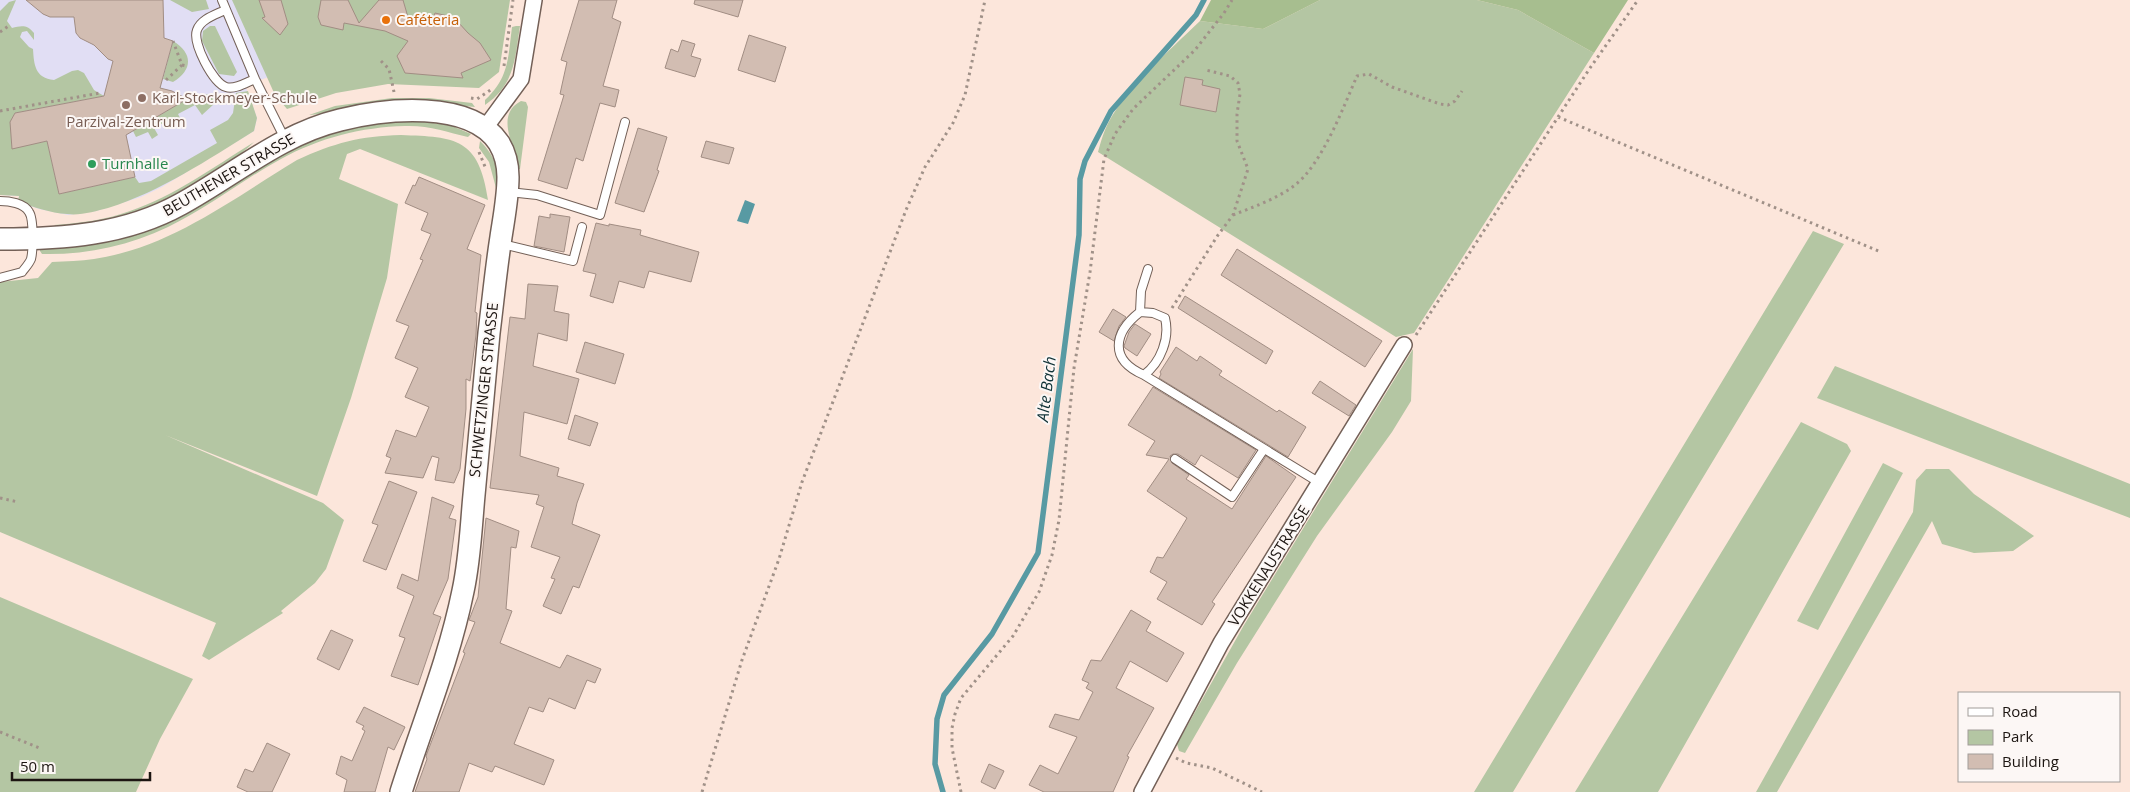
<svg xmlns="http://www.w3.org/2000/svg" width="2130" height="792" viewBox="0 0 2130 792" font-family="'Open Sans',sans-serif">
  <style>
    .education { fill: #e1def4 }
    .green { fill: #b4c6a3 }
    .forest { fill: #a7be8f }
    .water { fill: #589aa3 }
    .lines { fill: none; stroke-linecap: round; stroke-linejoin: round }
    .stream { stroke: #589aa3; stroke-width: 5.5 }
    .building { fill: #d2bdb2; stroke: #a18d83 }
    .lane-casing { stroke: #736057; stroke-width: 10 }
    .street-casing { stroke: #736057; stroke-width: 18 }
    .secondary-casing { stroke: #736057; stroke-width: 24 }
    .path { stroke: #a09188; stroke-width: 3; stroke-dasharray: 2.5 4; stroke-linecap: butt }
    .lane { stroke: #fff; stroke-width: 8 }
    .street { stroke: #fff; stroke-width: 15 }
    .secondary { stroke: #fff; stroke-width: 21 }
    .food-dot { fill: #e8710a; stroke: #fcf7f5; stroke-width: 2 }
    .education-dot { fill: #8d6e63; stroke: #fcf7f5; stroke-width: 2 }
    .leisure-dot { fill: #2e9e5b; stroke: #fcf7f5; stroke-width: 2 }
    .labels { text-anchor: middle; stroke-width: 4; stroke-linejoin: round; paint-order: stroke }
    .food-label { font-size: 15px; fill: #c56008; stroke: #fcf7f5; text-anchor: start }
    .education-label { font-size: 15px; fill: #785e54; stroke: #fcf7f5; text-anchor: start }
    .leisure-label { font-size: 15px; fill: #27864d; stroke: #fcf7f5; text-anchor: start }
    .street-label { font-size: 15px; fill: #1c1511; stroke: #fcf7f5 }
    .water-label { font-size: 16px; font-style: italic; fill: #103236; stroke: #fcf7f5 }
  </style>
  <rect width="100%" height="100%" fill="#fce6db"/>
  <!-- education -->
  <path class="education" d="M0 0H348L302 66 245 85 257 118 254 131 162 187 141 197 96 211 68 215 39 209 18 202 19 196 0 195Z"/>
  <!-- green -->
  <path class="green" d="M16 0 7 21 12 28C22 25 28 25 34 33V40L27 31 22 32 20 37 29 47 33 49C34 65 35 78 54 80L72 71 78 70 84 73 94 90 104 96 15 113 11 122 12 148 47 141 59 194 135 177 139 183 151 181 217 143 210 130 228 120 233 113 236 93 248 91 257 118 254 131C207 160 162 191 108 208 96 211 80 216 67 214 50 213 34 207 18 202L19 196 0 195V11L9 2Z
    M170 0H206L209 9 192 12Z
    M232 0H510L499 72 479 88 388 84 336 93 287 109 275 95Z
    M1320 0H1477L1518 10 1594 53 1414 333 1396 337 1098 152C1100 145 1102 137 1105 130 1121 92 1170 50 1200 21L1263 29Z
    M210 26H215L237 72 234 76 219 74 202 41 203 31Z
    M516 26H520C515 58 515 85 485 105V100C509 78 508 58 512 27Z
    M173 41C193 53 193 70 173 82L163 79Z
    M203 94 213 95 214 104 202 115 195 105 178 114 182 122 176 125 172 118 154 128 158 135 152 139 148 132 136 137 133 131 192 96Z
    M392 98H429L472 103 475 107 442 104 309 115 335 106Z
    M521 101 526 102 528 107 520 169H518C517 148 493 116 521 101Z
    M415 121 450 125 471 134 468 137C447 132 428 125 405 126 362 127 319 138 281 159 242 180 208 208 168 227 129 246 85 255 42 254L40 251V249C84 247 125 242 166 223 203 206 235 180 270 160 317 134 362 123 415 121Z
    M401 135C456 137 479 138 488 200L360 149 347 154 339 179 398 204 387 278 351 398 317 496 165 435 323 503 344 520 326 569 315 583 281 611 283 613 209 660 202 656 216 623 0 532V282L38 278 52 262C66 261 81 261 94 259 170 248 234 198 297 160 334 143 360 136 401 135Z
    M480 141C492 152 502 171 496 188L489 162 479 148Z
    M254 142C224 171 177 199 137 213 115 222 86 224 62 229L54 225C80 223 106 220 130 211 174 196 214 167 254 142Z
    M1813 231 1844 244 1513 792H1474Z
    M1413 349 1411 401 1392 432 1317 536 1237 663 1185 753 1179 751 1177 744 1244 625Z
    M1835 366 2130 484V518L1817 398Z
    M1801 422 1847 444 1851 451 1658 792H1575Z
    M1883 463 1903 473 1818 630 1797 621Z
    M1926 469H1949L1974 494 2034 536 2013 551 1974 553 1942 544 1932 521 1777 792H1756L1913 512 1916 480Z
    M0 597 193 679 160 739 136 792H0Z"/>
  <!-- forest -->
  <path class="forest" d="M1211 0H1320L1263 29 1200 21Z
    M1477 0H1628L1594 53 1518 10Z"/>
  <!-- water -->
  <path class="water" d="M745 200 755 204 748 224 737 221Z"/>
  <g class="lines">
    <!-- stream -->
    <path class="stream" d="M943 792 935 764 937 719 944 695 992 634 1038 553 1079 235 1080 179 1085 161 1111 111 1196 15 1204 0"/>
  </g>
  <!-- building -->
  <path class="building" d="M26 0H163L164 38 173 41 160 88 172 91 187 99 126 135 135 177 59 194 47 141 12 149 10 122 15 113 104 96 113 61 108 59 94 45 80 38 76 33 74 17H50L43 14Z
    M259 0H281L288 24 280 35 262 18 265 17Z
    M321 0H348L359 23 379 0H403L410 24 433 18 435 13 448 16 458 22 468 33 480 43 491 60 461 73 463 78 405 73 397 56 408 41 385 31 344 23 343 30 321 25 318 17Z
    M579 0H617L612 18 621 22 603 86 619 90 615 107 600 103 583 161 576 158 567 189 538 180 564 95 560 94 567 62 561 60Z
    M695 0H743L738 17 694 4Z
    M749 35 786 47 775 82 738 70Z
    M682 40 695 44 691 56 701 59 695 77 665 68 671 49 678 52Z
    M1185 77 1203 80 1202 85 1220 89 1216 112 1180 105Z
    M638 128 667 137 657 170 659 171 644 212 615 203Z
    M706 141 734 148 729 164 701 157Z
    M419 177 485 205 467 249 481 255 475 312 477 313 476 335 470 381 466 379V409L460 469 454 483 435 480 439 458 432 456 423 478 385 473 391 458 386 456 396 430 416 437 429 407 405 397 418 368 395 358 409 326 396 321 423 260 420 259 431 234 421 230 428 213 405 203 413 185 415 186Z
    M550 214 570 217 564 252 534 246 539 216 550 218Z
    M596 223 609 226V224L641 230 640 235 699 252 691 282 649 271 644 288 619 281 613 303 590 296 596 274 583 271Z
    M1237 249 1382 341 1365 367 1221 275Z
    M528 284 558 286 554 311 569 314 567 341 538 333 533 366 579 379 567 424 524 412 520 456 559 468 557 476 584 484 577 503 572 524 600 535 579 588 573 586 561 614 543 606 555 579 551 578 560 557 531 547 544 507 536 504 539 495 490 488 510 317 525 319Z
    M1185 296 1273 351 1266 364 1178 308Z
    M1113 309 1126 317 1119 326 1114 341 1099 332Z
    M1135 324 1151 334 1137 356 1125 348 1124 346 1129 332Z
    M585 342 624 354 615 384 576 372Z
    M1176 347 1197 361 1200 356 1222 371 1219 375 1277 412 1279 410 1306 427 1288 457 1159 378 1161 374 1160 372Z
    M1320 381 1356 405 1349 416 1312 393Z
    M1153 387 1256 450 1238 478 1201 455 1195 465 1178 454H1173L1170 456 1172 463 1189 475 1186 479 1232 509 1266 456 1296 477 1212 602 1215 604 1202 625 1157 599 1167 582 1150 572 1157 557 1163 558 1187 518 1147 491 1169 459 1146 455 1155 441 1128 425Z
    M575 415 598 423 590 446 568 439Z
    M389 481 417 492 386 570 363 561 378 525 372 523Z
    M432 497 454 506 449 518 456 520 448 579 433 614 441 617 418 685 391 676 405 638 399 636 414 596 397 588 402 574 418 581Z
    M486 518 519 531 516 548 511 547 506 609 512 611 500 643 560 668 567 655 601 669 595 683 587 680 575 709 549 698 543 712 529 707 514 744 554 760 544 785 495 766 492 772 469 763 459 792H415L427 759 426 756 465 653 463 652 475 622 469 620 478 597Z
    M1131 610 1151 622 1146 631 1184 653 1167 682 1130 661 1116 688 1154 708 1127 756 1129 757 1113 792H1044L1029 785 1040 765 1058 774 1077 737 1049 727 1055 714 1079 720 1093 692 1086 688 1089 683 1082 680 1091 660 1101 661Z
    M331 630 353 640 339 670 317 659Z
    M364 707 405 727 394 750 388 747 375 792H344L347 780 336 774 341 756 352 761 365 731 362 729 364 726 356 722Z
    M267 743 290 754 272 792H248L237 787 245 769 253 772Z
    M989 764 1004 771 995 789 981 782Z"/>
  <g class="lines">
    <!-- lane casing -->
    <g class="lane-casing">
      <path id="lane" d="M222 0 255 79 285 139
        M225 10C215 15 201 19 197 30 192 43 213 83 226 87 235 90 247 82 255 79
        M509 192 537 195 600 215 625 122
        M0 201C9 201 24 203 29 212 34 219 33 251 31 259 29 264 25 268 22 272L0 278
        M502 244 573 261 582 227
        M1140 312 1153 313 1165 318C1170 338 1161 362 1144 375 1109 360 1113 333 1140 312Z
        M1140 312 1141 291 1148 269
        M1144 375 1320 483
        M1175 459 1232 497 1264 449"/>
    </g>
    <!-- street casing -->
    <g class="street-casing">
      <path id="street" d="M485 128 521 79 534 0
        M1142 792 1221 643 1404 345"/>
    </g>
    <!-- secondary casing -->
    <g class="secondary-casing">
      <path id="secondary" d="M0 239C63 239 125 235 181 204 234 175 281 134 340 120 384 109 470 99 499 143 505 153 508 165 508 177 508 197 504 217 501 237 496 269 493 301 489 333 484 387 479 441 474 495 471 527 470 559 463 591 449 660 422 725 401 792"/>
    </g>
    <!-- path -->
    <path class="path" d="M0 32 10 25
      M381 61 389 69 394 92
      M182 65 187 66
      M504 66 513 0
      M166 80 182 65 173 41
      M471 98 477 99 492 89
      M0 111 100 93
      M1558 117 1881 252
      M479 152 486 169
      M1233 215C1253 207 1277 199 1295 185 1322 164 1343 108 1357 76L1369 74 1392 87 1440 104 1448 105 1455 101 1462 91
      M1172 308 1218 235 1233 215 1248 169 1237 141V114L1240 94 1238 83 1230 76 1206 70
      M1416 335 1590 68 1638 0
      M0 498 18 502
      M0 732 42 749
      M1176 758 1186 763 1212 768 1262 792
      M702 792 742 660 779 559 802 482 834 399 906 210 925 167 953 123 965 95 985 0
      M961 792 952 748V728L955 714 961 698 1013 636 1039 592 1052 555 1059 520 1074 368 1090 272 1104 159 1115 134 1133 109 1195 50 1224 13 1232 0"/>
    <!-- lane -->
    <use href="#lane" class="lane"/>
    <!-- street -->
    <use href="#street" class="street"/>
    <!-- secondary -->
    <use href="#secondary" class="secondary"/>
  </g>
  <!-- markers -->
  <circle class="food-dot" cx="386" cy="20" r="5"/>
  <g class="education-dot">
    <circle cx="142" cy="98" r="5"/>
    <circle cx="126" cy="105" r="5"/>
  </g>
  <circle class="leisure-dot" cx="92" cy="164" r="5"/>
  <g class="labels">
    <!-- food labels -->
    <g class="food-label">
      <text x="396" y="25">Caféteria</text>
    </g>
    <!-- education labels -->
    <g class="education-label">
      <text x="152" y="103">Karl-Stockmeyer-Schule</text>
      <text x="126" y="127" text-anchor="middle">Parzival-Zentrum</text>
    </g>
    <!-- leisure labels -->
    <g class="leisure-label">
      <text x="102" y="169">Turnhalle</text>
    </g>
    <!-- street labels -->
    <g class="street-label">
      <text transform="translate(229 175) rotate(-30)" y="5">BEUTHENER STRASSE</text>
      <text transform="translate(484 390) rotate(-84)" y="5">SCHWETZINGER STRASSE</text>
      <text transform="translate(1269 566) rotate(-58)" y="5">VOKKENAUSTRASSE</text>
    </g>
    <!-- water labels -->
    <g class="water-label">
      <text transform="translate(1046 389) rotate(-83)" y="6">Alte Bach</text>
    </g>
  </g>
  <!-- legend -->
  <rect x="1958" y="692" width="162" height="90" fill="#fcf7f5" stroke="#a29d9a"/>
  <rect x="1968" y="708" width="25" height="8" fill="#ffffff" stroke="#a29d9a"/>
  <text x="2002" y="717" font-size="15" fill="#1c1511">Road</text>
  <rect x="1968" y="730" width="25" height="15" fill="#b4c6a3" stroke="#a29d9a"/>
  <text x="2002" y="742" font-size="15" fill="#1c1511">Park</text>
  <rect x="1968" y="754" width="25" height="15" fill="#d2bdb2" stroke="#a29d9a"/>
  <text x="2002" y="767" font-size="15" fill="#1c1511">Building</text>
  <!-- scale -->
  <path d="M12 772v8h138v-8" fill="none" stroke="#1c1511" stroke-width="2.5"/>
  <text x="20" y="772" font-size="15" fill="#1c1511" stroke="#fcf7f5" stroke-width="4" paint-order="stroke">50 m</text>
</svg>
